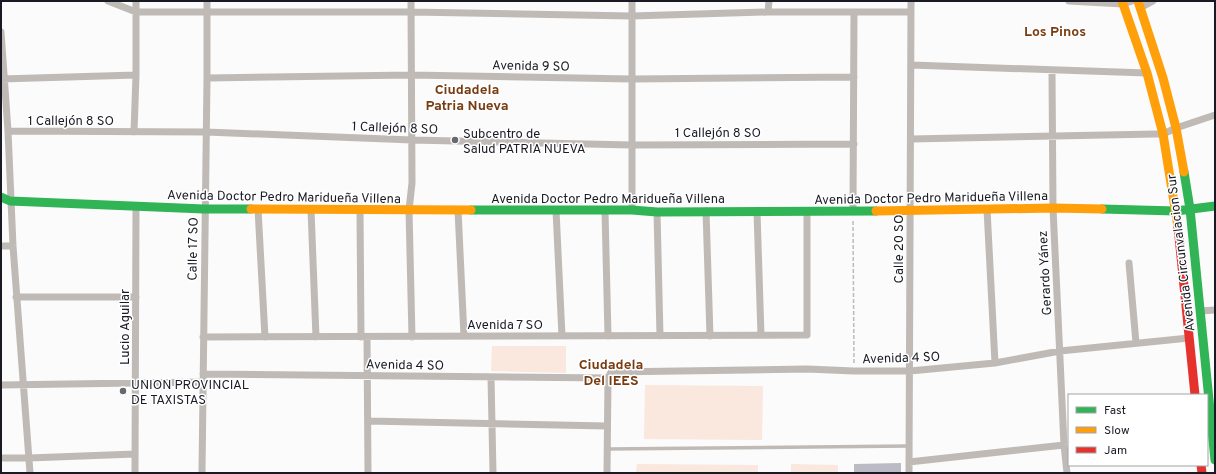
<svg xmlns="http://www.w3.org/2000/svg" width="1216" height="474" viewBox="0 0 1216 474" font-family="Overpass,sans-serif">
  <style>
    .park { fill: #fae7dd }
    .building { fill: #babbc4 }
    .lines { fill: none; stroke-linecap: round; stroke-linejoin: round }
    .path { stroke: #bebab8; stroke-width: 1.5; stroke-dasharray: 4 2; stroke-linecap: butt }
    .lane { stroke: #bfbab6; stroke-width: 3.5 }
    .street { stroke: #bfbab6; stroke-width: 7 }
    .fast { stroke: #30b455; stroke-width: 9 }
    .slow { stroke: #ff9f0a; stroke-width: 9 }
    .jam { stroke: #e5322d; stroke-width: 9 }
    .poi-dot { fill: #68696f; stroke: #fff; stroke-width: 1.5 }
    .labels { text-anchor: middle; stroke-width: 3; stroke-linejoin: round; paint-order: stroke }
    .street-label { font-size: 13px; fill: #191a24; stroke: #fff }
    .poi-label { font-size: 13px; fill: #191a24; stroke: #fff; text-anchor: start }
    .neighbourhood-label { font-size: 14px; font-weight: bold; fill: #793c12; stroke: #fff }
  </style>
  <rect width="100%" height="100%" fill="#fbfbfb"/>
  <!-- park -->
  <path class="park" d="M492 346H566V373L491 371Z
    M645 385 763 386 762 440 644 439Z
    M637 464 758 465V473H636Z
    M791 464 838 465V473H791Z"/>
  <!-- building -->
  <path class="building" d="M901 463V473H854V464Z"/>
  <g class="lines">
    <!-- path -->
    <path class="path" d="M853 221 854 364"/>
    <!-- lane -->
    <path class="lane" d="M607 449 909 446"/>
    <!-- street -->
    <path class="street" d="M108 1 136 12H411L632 16 768 12H910
      M411 1 412 183 409 210 412 337
      M1069 1 1123 4 1132 1
      M1140 8 1153 1
      M768 12 769 1
      M1 32 8 131 13 246 30 473
      M911 65 1147 73
      M1052 71 1053 208 1064 445 1067 473
      M207 78 411 75 632 79 854 77
      M1 79 136 75
      M8 131 206 132 412 140 632 145 854 144
      M134 132 136 75V1
      M911 139 1156 134H1163L1176 128 1215 115
      M258 209 265 337
      M987 209 995 363
      M311 210 316 337
      M360 210 361 337
      M458 210 464 336
      M556 210 562 336
      M632 210V1
      M605 211 608 336
      M706 211 710 336
      M853 211 854 12
      M657 212 660 336
      M757 212 761 335
      M1 246H13
      M1129 263 1136 343
      M16 297H136
      M1201 311 1215 310
      M203 337 807 335V212
      M367 337 368 473
      M203 374 608 378
      M491 377 493 473
      M1 385 203 382
      M368 421 607 426
      M1 458H29L135 454
      M909 462 1064 445
      M135 473 136 206
      M202 473 207 78V1
      M607 473 608 378 611 372 807 369 854 371H910L995 363 1060 351 1189 338
      M909 473 911 1"/>
    <!-- fast -->
    <path class="fast" d="M1184 172 1190 209 1215 460
      M1 197 10 201 204 209H251
      M1102 209 1176 211 1215 206
      M471 210H632L657 212 876 211"/>
    <!-- slow -->
    <path class="slow" d="M1122 1 1147 73 1163 134 1178 227
      M1138 1 1163 78 1176 128 1184 172
      M251 209 471 210
      M876 211 1053 208 1102 209"/>
    <!-- jam -->
    <path class="jam" d="M1178 227 1195 395
      M1201 465 1202 473"/>
  </g>
  <!-- markers -->
  <g class="poi-dot">
    <circle cx="455" cy="140" r="4"/>
    <circle cx="123" cy="391" r="4"/>
  </g>
  <g class="labels">
    <!-- street labels -->
    <g class="street-label">
      <text transform="translate(531 65) rotate(1)" y="5">Avenida 9 SO</text>
      <text x="71" y="125">1 Callejón 8 SO</text>
      <text transform="translate(395 127) rotate(2)" y="5">1 Callejón 8 SO</text>
      <text x="718" y="137">1 Callejón 8 SO</text>
      <text transform="translate(284 196) rotate(1)" y="5">Avenida Doctor Pedro Maridueña Villena</text>
      <text transform="translate(931 197) rotate(-1)" y="5">Avenida Doctor Pedro Maridueña Villena</text>
      <text x="608" y="203">Avenida Doctor Pedro Maridueña Villena</text>
      <text transform="translate(192 249) rotate(-89)" y="5">Calle 17 SO</text>
      <text transform="translate(898 249) rotate(-90)" y="5">Calle 20 SO</text>
      <text transform="translate(1180 253) rotate(-97)" y="5">Avenida Circunvalacion Sur</text>
      <text transform="translate(1044 273) rotate(-93)" y="5">Gerardo Yánez</text>
      <text x="505" y="329">Avenida 7 SO</text>
      <text transform="translate(124 327) rotate(-90)" y="5">Lucio Aguilar</text>
      <text transform="translate(901 357) rotate(-2)" y="5">Avenida 4 SO</text>
      <text transform="translate(405 364) rotate(1)" y="5">Avenida 4 SO</text>
    </g>
    <!-- poi labels -->
    <g class="poi-label">
      <text x="463" y="138">Subcentro de<tspan x="463" dy="15">Salud PATRIA NUEVA</tspan></text>
      <text x="131" y="389">UNION PROVINCIAL<tspan x="131" dy="15">DE TAXISTAS</tspan></text>
    </g>
    <!-- neighbourhood labels -->
    <g class="neighbourhood-label">
      <text x="1055" y="36">Los Pinos</text>
      <text x="467" y="94">Ciudadela<tspan x="467" dy="16">Patria Nueva</tspan></text>
      <text x="611" y="369">Ciudadela<tspan x="611" dy="16">Del IEES</tspan></text>
    </g>
  </g>
  <!-- border -->
  <rect width="1216" height="474" fill="none" stroke="#191a24" stroke-width="4"/>
  <!-- legend -->
  <rect x="1068" y="394" width="140" height="72" fill="#ffffff" stroke="#a3a3a7"/>
  <rect x="1076" y="407" width="20" height="6" fill="#30b455" stroke="#a3a3a7"/>
  <text x="1104" y="414" font-size="12" fill="#191a24">Fast</text>
  <rect x="1076" y="427" width="20" height="6" fill="#ff9f0a" stroke="#a3a3a7"/>
  <text x="1104" y="434" font-size="12" fill="#191a24">Slow</text>
  <rect x="1076" y="447" width="20" height="6" fill="#e5322d" stroke="#a3a3a7"/>
  <text x="1104" y="454" font-size="12" fill="#191a24">Jam</text>
</svg>
